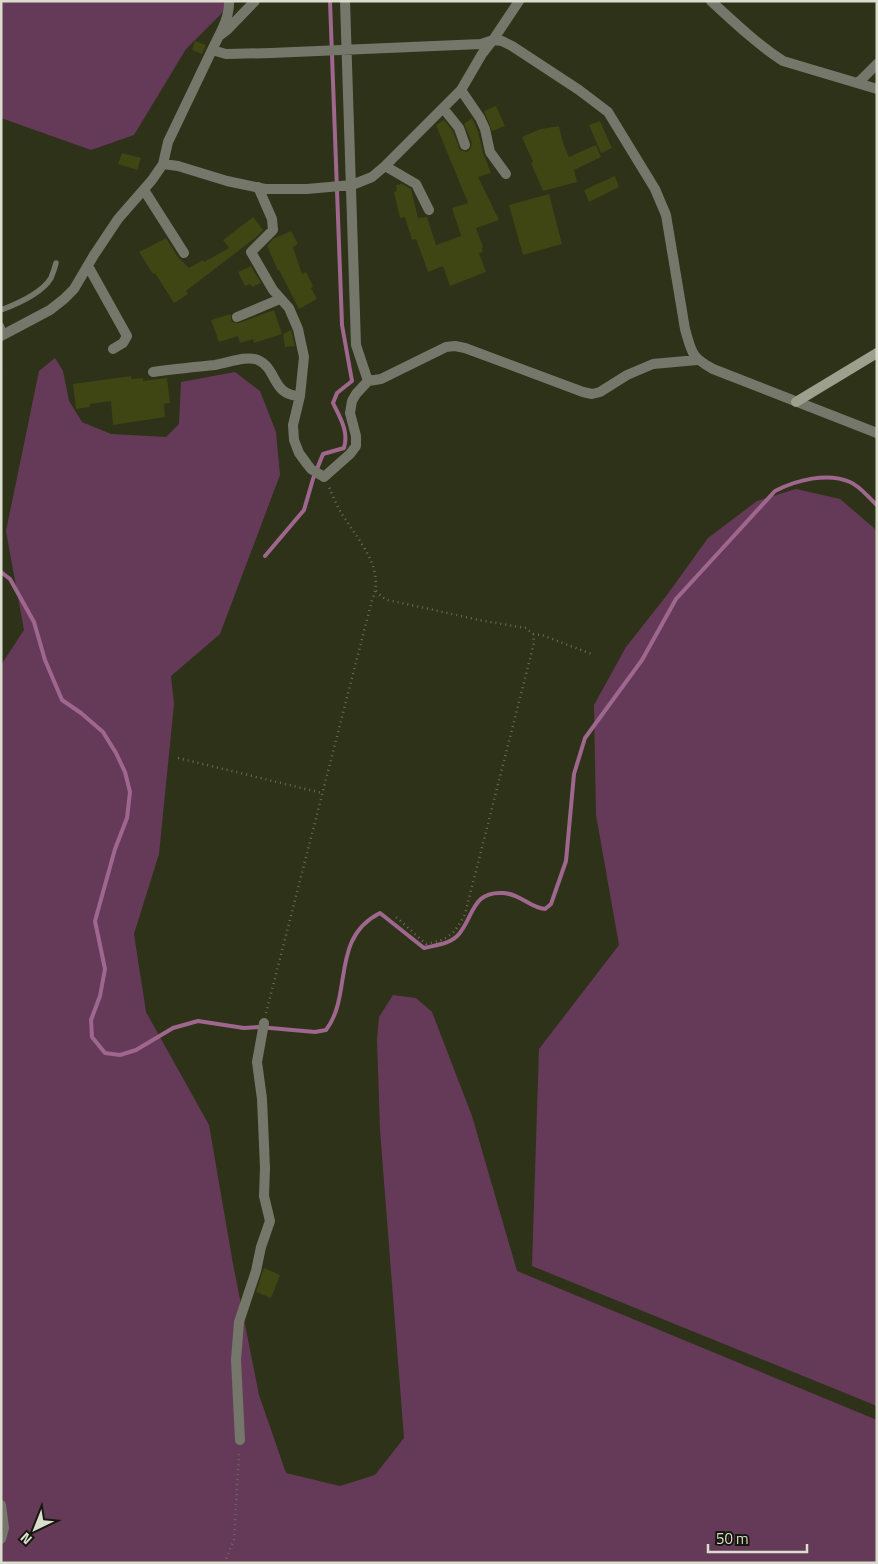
<svg xmlns="http://www.w3.org/2000/svg" width="878" height="1564" viewBox="0 0 878 1564" font-family="'Titillium Web',sans-serif">
  <style>
    .green { fill: #653a59 }
    .lines { fill: none; stroke-linecap: round; stroke-linejoin: round }
    .stream { stroke: #9f678e; stroke-width: 4 }
    .building { fill: #3f4513 }
    .path { stroke: #696d57; stroke-width: 2.5; stroke-dasharray: 1 4; stroke-linecap: butt }
    .lane { stroke: #75776b; stroke-width: 5.5 }
    .street { stroke: #75776b; stroke-width: 10 }
    .secondary { stroke: #9ca08d; stroke-width: 10 }
  </style>
  <rect width="100%" height="100%" fill="#2e3219"/>
  <!-- green -->
  <path class="green" d="M1 1H229L225 10 186 49 134 135 91 150 1 118Z
    M55 358 63 371 69 401 82 422 111 434 166 437 179 424 181 382 235 372 260 391 276 432 280 475 220 634 171 676 174 704 159 854 134 934 146 1012 209 1125 233 1264 259 1395 286 1473 340 1486 375 1475 404 1438 380 1130 377 1040 379 1017 393 995 416 998 432 1012 472 1116 517 1271 877 1420V1563H1V665L24 630 6 531 39 371Z
    M796 489 840 499 874 528 877 532V1406L532 1266 539 1049 619 945 596 815 594 705 626 647 667 595 708 538 757 501Z"/>
  <g class="lines">
    <!-- stream -->
    <path class="stream" d="M265 556 304 510 313 479 323 454 344 448C349 431 340 418 333 403L337 393 352 381 342 325 330 1
      M1 572 10 579 34 622 45 660 62 700 81 713 103 732 116 753 125 772 130 792 127 818 115 849 95 921 105 969 100 996 91 1020 92 1037 105 1053 120 1055 136 1050 173 1028 198 1021 244 1028 259 1027 315 1032 326 1030C353 995 330 938 380 913L424 948C436 945 451 944 459 934 474 916 472 891 503 893 521 894 530 908 545 909L551 904 566 861 574 774 585 738 642 660 676 599 775 491C796 480 828 472 850 482 860 486 869 498 877 505"/>
  </g>
  <!-- building -->
  <path class="building" d="M195 41 206 45 202 54 192 50Z
    M496 106 505 126 492 131 484 111Z
    M472 118 478 131 483 153 491 173 478 177 499 220 476 228 483 247 482 248 483 252 479 253 486 272 450 286 443 266 428 272 416 239 412 240 405 217 400 218 394 192 397 191 396 185 402 184 411 189 418 218 427 217 436 245 461 236 452 208 468 203 436 125 444 120 453 131 460 150 467 152 470 149 472 143 464 124Z
    M600 121 612 148 601 153 589 125Z
    M559 126 563 143 569 157 596 145 601 157 574 170 577 182 543 191 531 163 533 162 522 137 541 129Z
    M122 153 141 158 137 170 118 164Z
    M615 176 619 187 589 202 584 190Z
    M549 194 562 244 523 255 509 205Z
    M253 217 263 230 255 238 186 291 188 294 174 303 155 273 153 274 139 252 166 238 178 257 189 268 203 260 204 262 229 248 223 240Z
    M291 231 298 244 293 247 302 274 306 272 313 286 311 288 317 299 299 309 279 270 278 271 267 246 273 239Z
    M251 266 261 283 252 287 250 284 245 286 238 272Z
    M274 310 282 334 254 343 253 339 240 343 238 336 219 342 211 320 231 314V319L232 322 239 323Z
    M291 330 295 346 285 347 283 334Z
    M131 376V379L143 378V381L167 378 170 403 164 404 165 417 113 425 111 401 90 404V407L76 409 73 384Z
    M264 1268 280 1275 271 1298 256 1292Z"/>
  <g class="lines">
    <!-- path -->
    <path class="path" d="M1 373V377
      M376 591 382 597 388 600 484 621 526 628 533 634 534 643 465 914C455 934 448 940 426 944L395 916
      M533 634 542 635 594 655
      M178 758 322 793
      M266 1013 372 600C387 567 354 536 339 509 335 502 332 494 329 487
      M224 1563 234 1540 239 1452"/>
    <!-- lane -->
    <path class="lane" d="M1 310C17 304 42 293 51 278 53 273 55 267 56 263
      M1 325 5 334"/>
    <!-- street -->
    <path class="street" d="M345 1 356 345 368 381
      M711 1C734 22 757 44 783 61L877 89
      M219 36 227 30 255 1
      M212 50C219 35 230 18 229 1
      M858 83 877 64
      M461 90 480 118 485 129 490 152 506 174
      M443 108 459 128 465 145
      M163 164 168 142 212 50 226 54 271 53 481 44 493 40 502 41 512 46 579 90 608 112 655 189 666 215 685 329C692 353 691 357 713 369L877 433
      M385 166 416 184 429 210
      M258 187 272 219 273 230 251 252 273 290 289 308 298 329 304 357 300 396 293 425 294 440 299 453 307 464 311 469 324 477 350 454 356 446V436L350 413 352 401 356 394 368 381 381 379 446 347 455 346 465 348 583 392 592 394 600 392 627 375 653 364 697 360
      M144 190 184 253
      M88 266 127 336 123 343 113 349
      M237 317 280 299
      M1 336 50 310 64 299 74 289 94 255 118 219 152 180 163 164 178 166 227 181 265 189H307L352 185 372 177 385 166 461 90 482 54 493 40 519 1
      M153 372C174 369 195 367 215 365 228 363 246 355 258 360 278 369 271 395 300 396
      M240 1440 236 1360 239 1322 256 1271 261 1247 270 1221 264 1196 265 1168 262 1099 257 1062 264 1023
      M1 1505 4 1528 1 1539"/>
    <!-- secondary -->
    <path class="secondary" d="M796 402 877 353"/>
  </g>
  <!-- border -->
  <rect width="878" height="1564" fill="none" stroke="#dbdecf" stroke-width="5"/>
  <!-- north arrow -->
  <g transform="translate(35 1529) rotate(223)" stroke="#16180d" stroke-width="4" paint-order="stroke">
  <path d="M0-4L9 19L0 12L-9 19Z" fill="#dbdecf"/>
  <text y="-8" font-size="14" font-weight="bold" text-anchor="middle" fill="#dbdecf">N</text>
  </g>
  <!-- scale -->
  <path d="M708 1544v8h99v-8" fill="none" stroke="#dbdecf" stroke-width="2.5"/>
  <text x="716" y="1544" font-size="15" fill="#dbdecf" stroke="#16180d" stroke-width="4" paint-order="stroke">50 m</text>
</svg>
